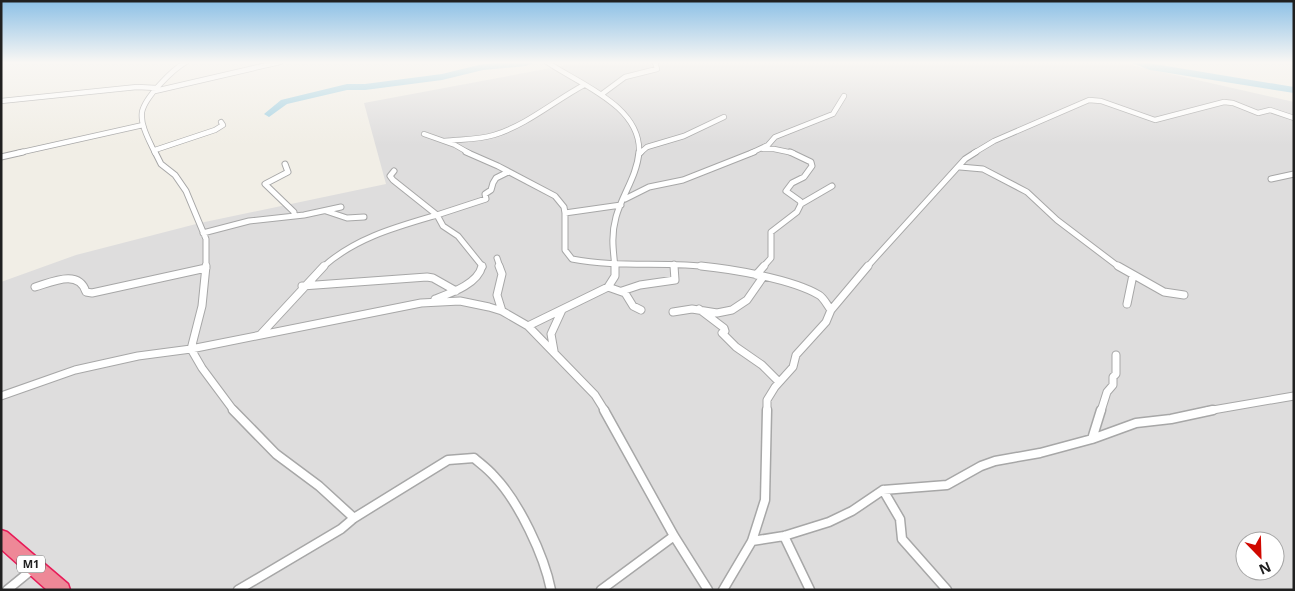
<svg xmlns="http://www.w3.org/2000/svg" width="1295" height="591" viewBox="0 0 1295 591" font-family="'Noto Sans',sans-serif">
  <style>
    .residential { fill: #dedddd; fill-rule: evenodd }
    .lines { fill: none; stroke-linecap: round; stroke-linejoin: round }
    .river { fill: #a3d1e2; fill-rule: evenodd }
    .street-far3-casing { stroke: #a7a7a7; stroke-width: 6 }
    .street-far2-casing { stroke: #a7a7a7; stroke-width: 7 }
    .street-far1-casing { stroke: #a7a7a7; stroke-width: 9 }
    .street-casing { stroke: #a7a7a7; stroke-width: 11 }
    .highway-casing { stroke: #e81a58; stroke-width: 3 }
    .street-far3 { stroke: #fff; stroke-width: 4.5 }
    .street-far2 { stroke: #fff; stroke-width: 5 }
    .street-far1 { stroke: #fff; stroke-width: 7 }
    .street { stroke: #fff; stroke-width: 8 }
    .highway { fill: #ee8897; fill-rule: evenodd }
    .labels { text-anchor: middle; stroke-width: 4; stroke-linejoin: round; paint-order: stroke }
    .shield { fill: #fff; stroke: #636363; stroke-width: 1 }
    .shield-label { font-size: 11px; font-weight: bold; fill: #202020 }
  </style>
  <rect width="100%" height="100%" fill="#f1eee6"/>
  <!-- residential -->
  <path class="residential" d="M583 62H1118L1294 102V590H1V282L76 255 200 223 386 184 364 103ZM1245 541H1275V571H1245Z"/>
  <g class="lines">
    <!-- river -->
    <path class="river" d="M518 62H535L526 66 483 70 442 80 365 90H347L287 104 269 117 264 114 281 100 347 84H365L442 74 483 64Z
      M1129 62H1142L1294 87V93L1150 70Z"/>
    <!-- street-far3 casing -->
    <g class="street-far3-casing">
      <path id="street-far3" d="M547 62C579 84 642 106 639 153
        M155 91 280 62
        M602 94 625 77 657 69 655 62
        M1 101 137 87 157 88
        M424 134 455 145 469 153
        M444 141C460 139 478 140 494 135 527 125 554 101 584 85
        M763 149H774L793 153
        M155 150 215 130 223 125 221 122
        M18 153 143 125
        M155 153C150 142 140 125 142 112 145 97 173 69 186 62
        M640 153 647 147 684 136 724 117
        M751 153 768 145 775 137 833 114 844 96
        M974 153 994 141 1089 100 1101 101 1155 120 1224 102 1233 103 1258 113 1270 110 1294 118"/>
    </g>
    <!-- street-far2 casing -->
    <g class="street-far2-casing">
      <path id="street-far2" d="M155 152 161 164 175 175 186 191 206 239V267
        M466 152 498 166 555 196 564 207 565 213 621 205
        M639 154 641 152
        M1 157 23 152
        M285 164 288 172 265 184 294 212V215
        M960 167 983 169 1027 192 1057 220 1119 267
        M394 171 390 176 393 180 437 215
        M1271 179 1294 174
        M625 199 649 187 683 180 754 152
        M801 204 832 186
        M326 211 347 218 364 217
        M565 213V250L572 259C618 268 665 261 712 267
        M203 233 249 221 304 215 341 207
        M497 258 500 267
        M674 264V267
        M323 267C355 238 396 227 437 215
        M483 267 458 236 443 226 437 215 486 199 485 194 491 190 493 183 496 178 508 172
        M615 267C613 249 611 235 616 217 622 195 637 176 639 152
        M763 267 771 258V232L797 212 801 204 800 201 786 191 792 183 804 177 812 166 811 162 790 152
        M867 267 965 159 976 152"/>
    </g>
    <!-- street-far1 casing -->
    <g class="street-far1-casing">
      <path id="street-far1" d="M206 266 202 306 191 349 202 368 234 411
        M499 266 502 274 497 295 502 311
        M701 266C732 269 792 279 819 295 824 298 827 305 831 310
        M1118 266 1164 292 1184 295
        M756 275 764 266
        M302 286 427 277 433 278 456 291
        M35 287C52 282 79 269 86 292L92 293 206 268
        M608 287 625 293 633 306 641 310
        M622 291 640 285 675 280 674 266
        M435 299C451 293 478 284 482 266
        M1127 304 1133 275
        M699 309 724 328 725 331 722 333 736 347 762 365 779 382
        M673 312 692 309 717 313 732 310 747 300 763 277
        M528 326 608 287 615 276V266
        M261 334 324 266
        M554 351 551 334 562 310
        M1 396 75 370 138 356 191 349 421 303 460 301 489 307 502 311 528 326 595 395 605 411
        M767 411V400L775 387 793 367 796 355 826 322 831 310 868 266
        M1101 411 1107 392 1113 385V377L1116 374V355
        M1207 411 1294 396"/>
    </g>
    <!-- street casing -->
    <g class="street-casing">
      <path id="street" d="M233 410 276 454 319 486 354 518
        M604 410 674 536 708 590
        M1092 439 1101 410
        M883 490 900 519 902 539 947 590
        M784 536 810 590
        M752 541 784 536 829 522 852 511 883 490 947 485 981 466 995 461 1040 453 1092 439 1136 423 1171 419 1213 410
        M7 590 34 568
        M238 590 341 529 354 518 448 460 474 458C481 464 488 469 494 476 519 502 544 555 551 590
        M601 590 674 536
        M723 590 752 541 765 500 767 410"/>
    </g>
    <!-- highway casing -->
    <g class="highway-casing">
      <path id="highway" d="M1 530 7 532 68 584 70 590H47L1 549Z"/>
    </g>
    <!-- street-far3 -->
    <use href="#street-far3" class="street-far3"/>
    <!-- street-far2 -->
    <use href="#street-far2" class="street-far2"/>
    <!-- street-far1 -->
    <use href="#street-far1" class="street-far1"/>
    <!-- street -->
    <use href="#street" class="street"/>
    <!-- highway -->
    <use href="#highway" class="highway"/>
  </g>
  <!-- sky -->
  <linearGradient id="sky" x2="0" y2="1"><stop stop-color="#8cc0e6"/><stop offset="0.43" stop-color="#f9f7f4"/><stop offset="1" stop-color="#f9f7f4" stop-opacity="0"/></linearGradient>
  <rect width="1295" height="145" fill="url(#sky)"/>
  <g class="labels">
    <!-- shield labels -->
    <rect class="shield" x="17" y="555.5" width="28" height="17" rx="4"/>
    <g class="shield-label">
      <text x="31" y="568">M1</text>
    </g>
  </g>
  <!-- border -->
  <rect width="1295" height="591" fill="none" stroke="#202020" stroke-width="5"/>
  <!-- north arrow -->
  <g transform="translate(1260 556) rotate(157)"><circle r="24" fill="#ffffff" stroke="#a6a6a6"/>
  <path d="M0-4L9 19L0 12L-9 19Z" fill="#d00800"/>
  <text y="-8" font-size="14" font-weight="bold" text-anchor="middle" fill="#202020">N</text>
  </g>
</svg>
